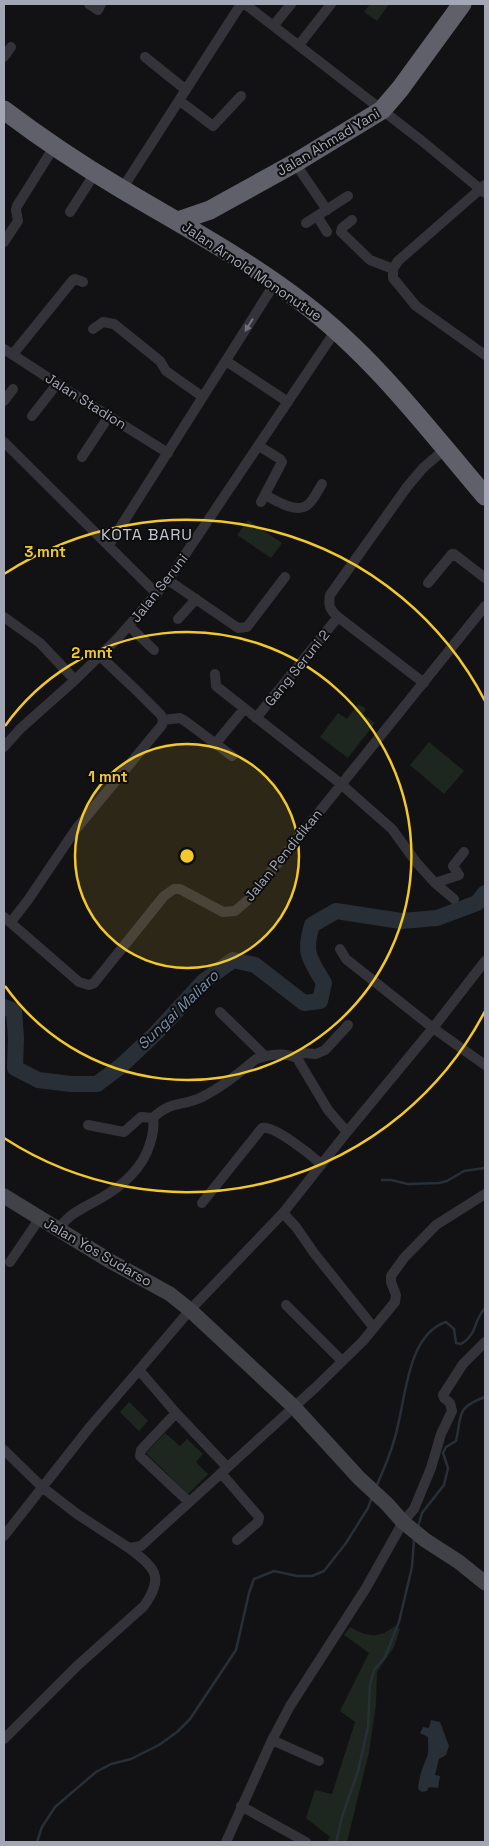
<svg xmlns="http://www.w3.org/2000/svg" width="489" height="1846" viewBox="0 0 489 1846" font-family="'Space Grotesk',sans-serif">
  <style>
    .green { fill: #1e2620 }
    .water { fill: #282f37 }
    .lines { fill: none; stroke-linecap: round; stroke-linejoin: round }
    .stream { stroke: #282f37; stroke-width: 2.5 }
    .river { stroke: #282f37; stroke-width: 16 }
    .street { stroke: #333339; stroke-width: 10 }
    .secondary { stroke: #414248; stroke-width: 15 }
    .highway { stroke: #5f606a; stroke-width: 19 }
    .oneway { fill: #71727d }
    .ring { fill: none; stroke: #f2c82c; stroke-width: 2.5 }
    .labels { text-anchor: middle; stroke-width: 4; stroke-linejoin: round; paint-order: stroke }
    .street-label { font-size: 14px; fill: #a3a6b4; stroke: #0d0d0e }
    .water-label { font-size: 15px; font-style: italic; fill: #7a90b0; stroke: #0d0d0e }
    .quarter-label { font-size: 16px; letter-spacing: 1px; fill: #c4c6d0; stroke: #0d0d0e }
    .centre { fill: #f2c82c; stroke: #0d0d0e; stroke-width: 2.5 }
    .ring-label { font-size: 15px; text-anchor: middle; font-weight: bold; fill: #f2c82c; stroke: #0d0d0e; stroke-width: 4; stroke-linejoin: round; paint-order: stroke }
  </style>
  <rect width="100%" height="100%" fill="#121214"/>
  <!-- green -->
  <path class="green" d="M370 4H389L377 21 364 12Z
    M248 520 282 543 271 558 237 535Z
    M358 704 366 709 363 714 375 723 348 758 320 737 338 713 347 719Z
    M429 742 464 771 444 794 410 765Z
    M129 1402 148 1421 139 1431 120 1412Z
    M165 1433 180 1446 187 1439 203 1454 196 1462 208 1474 188 1494 146 1453Z
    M395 1626 400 1629 394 1647 377 1672 376 1705 369 1752 347 1842H327L330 1837 306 1818 315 1790 332 1794 355 1722 340 1711 369 1653 344 1635 350 1627C367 1637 379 1639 395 1626Z"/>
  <!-- water -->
  <path class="water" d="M431 1720 440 1722 449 1746 446 1755 439 1759 435 1775 440 1776 438 1788 429 1787 427 1791 422 1792 418 1789C419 1777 422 1768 427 1757 429 1752 428 1743 428 1737L420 1733 423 1727 429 1728Z"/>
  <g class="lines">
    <!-- stream -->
    <path class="stream" d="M382 1180H391L408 1184 439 1183 447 1181 464 1171 485 1168
      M376 1487C385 1467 394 1446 398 1425 406 1393 409 1334 446 1322L454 1329 456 1343 461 1344C478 1334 473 1321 485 1308
      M418 1527 422 1513 444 1485 448 1468 443 1453 446 1447 456 1441C462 1415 455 1408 485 1397
      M37 1842 42 1827 55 1807 96 1772 111 1764 131 1759 159 1745 177 1732 190 1719 236 1650 249 1593 254 1579 274 1571 297 1576H312L324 1571 346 1543 368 1508 372 1497
      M336 1842 342 1817 358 1771 368 1727 370 1684 374 1670 385 1657 399 1622 412 1567 414 1540"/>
    <!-- river -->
    <path class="river" d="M4 1007 14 1011 16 1038 15 1068 38 1080 71 1084H97L121 1066 156 1033 204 981 233 960 255 965 304 1003 320 1001 324 983C310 959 303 954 312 925L336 911 401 921 437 918 477 903 485 893"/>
    <!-- street -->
    <path class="street" d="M89 4 98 10 101 4
      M245 4 422 141 485 193
      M274 25 291 4
      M299 45 331 4
      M4 57 11 47
      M145 57 186 90
      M180 101 213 126 241 96
      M295 163 327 210
      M485 185 398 261 393 269V278L416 306 485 355
      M122 189 241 4
      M70 212 95 173
      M317 216 327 232
      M352 220 342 228 341 232 370 260 393 269
      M306 223 348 196
      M4 242 18 221 16 210 17 206 54 147
      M93 329 103 322 114 324 160 361 166 371 203 397
      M4 349 70 392 168 453
      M13 354 73 280 75 279 83 282
      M226 361 288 402
      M4 401 13 389
      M32 416 57 384
      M4 442 157 594
      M259 446 280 459 282 462 261 502
      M82 457 109 416
      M265 495C275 500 295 513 306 506 313 502 318 490 322 484
      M109 545 275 283
      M168 580 238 628 247 627 285 577
      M428 583 452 554H454L485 578
      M4 617 40 643 75 680
      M178 619 196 599
      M129 626 154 650
      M215 674 216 686 341 784 392 829 416 862 435 883 454 899
      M424 683 338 617C330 610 328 606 330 595L407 487 423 468 445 449
      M256 718 338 617
      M163 720 180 718 185 721 232 756
      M216 743 244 709
      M4 747 20 729 75 680 118 638 168 580 336 330
      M435 883 459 875 453 866 464 852
      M4 917 79 982 89 985 94 983 164 896 174 889H180L223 912 235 911 249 899 291 847 485 606
      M11 922 28 900 76 829 162 725 163 720 161 715 136 690 100 656
      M340 949 346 959 433 1028 485 1065
      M220 1012 265 1056
      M297 1058 302 1053 316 1054 325 1050 348 1025
      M88 1125 124 1132 141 1117 153 1118
      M202 1203 262 1128C274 1125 311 1155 321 1164
      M283 1213 296 1227 314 1253 374 1328
      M59 1229C67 1216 79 1210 92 1203 115 1191 136 1176 147 1152 151 1142 155 1129 153 1118 171 1100 182 1107 202 1097 222 1087 239 1073 256 1059 270 1054 284 1052 297 1058L328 1110 347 1132
      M10 1262 40 1218
      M286 1305 342 1361
      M139 1370 176 1413 227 1467
      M176 1413 141 1450 140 1456 189 1502
      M4 1450 42 1487 77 1514 129 1548 141 1546 316 1387 363 1341 395 1302 396 1295 391 1282V1276L404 1258 436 1225 485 1194
      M221 1473 259 1517 258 1522 237 1540
      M4 1536 89 1428 139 1370 190 1310 283 1213 347 1132 433 1028 485 961
      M4 1739 77 1666 144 1606C165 1576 155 1568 129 1548
      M272 1740 319 1761
      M241 1806 306 1842
      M226 1842 272 1740 290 1706 366 1588 403 1522 414 1509 431 1468 441 1434 452 1411 450 1403 444 1398 443 1395 463 1364 485 1342"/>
    <!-- secondary -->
    <path class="secondary" d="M4 1196 110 1261 170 1294 190 1310 294 1407 359 1478 387 1504 403 1522 425 1540 459 1562 485 1583"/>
    <!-- highway -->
    <path class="highway" d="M4 110C41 138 80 164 120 188 182 225 246 259 303 303 374 357 428 429 485 496
      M178 221 210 210 228 200 295 163 382 110 400 89 462 4"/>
  </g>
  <!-- one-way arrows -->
  <defs><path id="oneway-solid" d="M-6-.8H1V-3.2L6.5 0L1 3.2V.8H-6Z" transform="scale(1.25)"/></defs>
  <use class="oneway" href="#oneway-solid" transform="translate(249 325) rotate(122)"/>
  <!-- distance rings -->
  <circle cx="187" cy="856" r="112" fill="#f2c82c" fill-opacity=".12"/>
  <g class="ring">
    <circle cx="187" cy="856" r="112"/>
    <path d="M5 726A224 224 0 1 1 5 986"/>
    <path d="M485 1011A336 336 0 0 1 4 1138M4 574A336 336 0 0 1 485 701"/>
  </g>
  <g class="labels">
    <!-- street labels -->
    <g class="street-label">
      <text transform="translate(328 142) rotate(-31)" y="5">Jalan Ahmad Yani</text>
      <text transform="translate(252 271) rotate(34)" y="5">Jalan Arnold Mononutue</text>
      <text transform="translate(86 401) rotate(32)" y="5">Jalan Stadion</text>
      <text transform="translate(159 588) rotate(-52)" y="5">Jalan Seruni</text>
      <text transform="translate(297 668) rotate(-51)" y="5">Gang Seruni 2</text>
      <text transform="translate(283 855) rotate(-51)" y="5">Jalan Pendidikan</text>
      <text transform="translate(98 1252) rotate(30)" y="5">Jalan Yos Sudarso</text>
    </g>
    <!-- water labels -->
    <g class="water-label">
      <text transform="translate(178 1010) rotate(-44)" y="5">Sungai Maliaro</text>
    </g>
    <!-- quarter labels -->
    <g class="quarter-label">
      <text x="147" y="540">KOTA BARU</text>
    </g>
  </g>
  <circle cx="187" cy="856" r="8" class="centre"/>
  <g class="ring-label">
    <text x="45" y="557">3 mnt</text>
    <text x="92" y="658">2 mnt</text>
    <text x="108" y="782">1 mnt</text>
  </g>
  <!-- border -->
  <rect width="489" height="1846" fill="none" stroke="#a3a6b4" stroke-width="10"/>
</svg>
